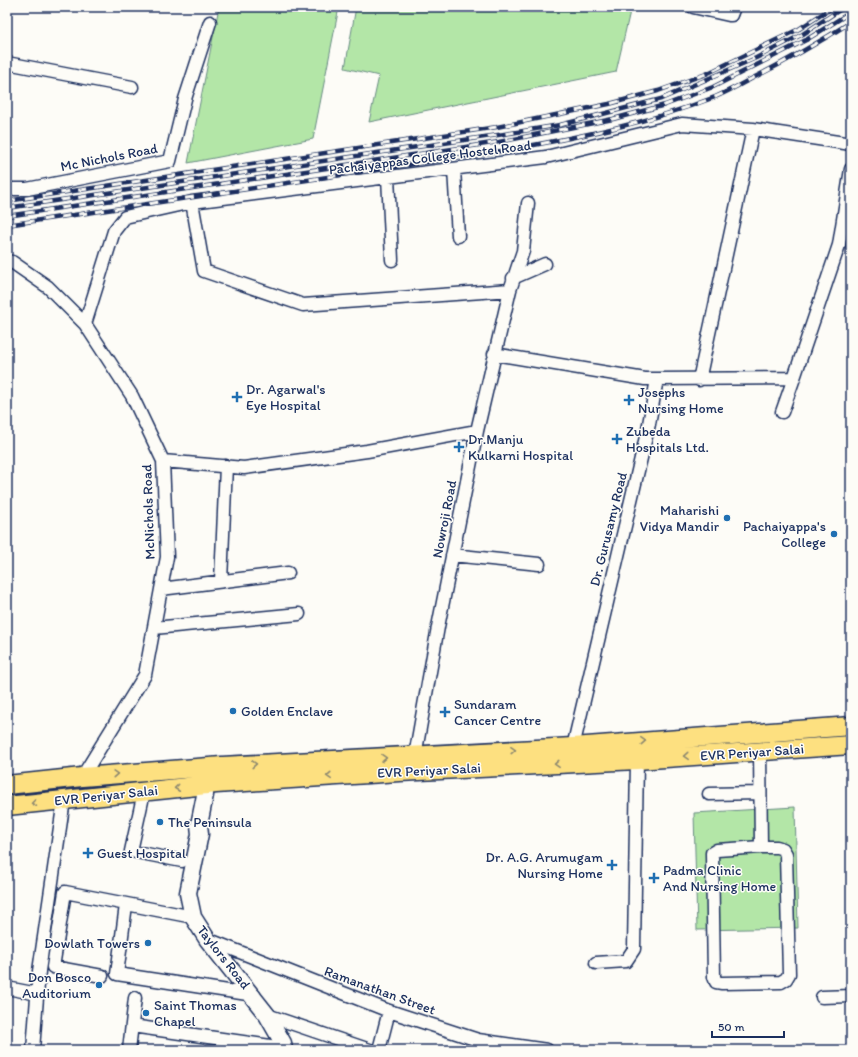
<svg xmlns="http://www.w3.org/2000/svg" width="858" height="1057" viewBox="0 0 858 1057" font-family="Itim,sans-serif">
  <style>
    .green { fill: #b3e6a7; stroke: #678a82 }
    .lines { fill: none; stroke-linecap: round; stroke-linejoin: round }
    .street-casing { stroke: #1b2f5e; stroke-width: 15 }
    .secondary-casing { stroke: #1b2f5e; stroke-width: 19 }
    .primary-casing { stroke: #1b2f5e; stroke-width: 21 }
    .street { stroke: #fdfcf7; stroke-width: 12 }
    .secondary { stroke: #fdfcf7; stroke-width: 16 }
    .primary { stroke: #fde080; stroke-width: 18 }
    .rail-casing { stroke: #1b2f5e; stroke-width: 4.5 }
    .rail { stroke: #fdfcf7; stroke-width: 3; stroke-dasharray: 9; stroke-linecap: butt }
    .oneway { stroke: #8c886f }
    .poi-dot { fill: #1f6fb2; stroke: #fdfcf7; stroke-width: 1.5 }
    .labels { text-anchor: middle; stroke-width: 3; stroke-linejoin: round; paint-order: stroke }
    .street-label { font-size: 14px; fill: #1b2f5e; stroke: #fdfcf7 }
    .poi-label { font-size: 14px; fill: #1b2f5e; stroke: #fdfcf7; text-anchor: start }
  </style>
  <rect width="100%" height="100%" fill="#fdfcf7"/>
  <filter id="ink" filterUnits="userSpaceOnUse"><feTurbulence type="fractalNoise" baseFrequency=".025" numOctaves="2"/><feDisplacementMap in="SourceGraphic" scale="8" xChannelSelector="R" yChannelSelector="G"/><feConvolveMatrix kernelMatrix="1 2 1 2 8 2 1 2 1" color-interpolation-filters="sRGB"/></filter>
  <g filter="url(#ink)">
    <!-- green -->
    <path class="green" d="M219 7H339L313 139 188 163Z
      M356 7H631L616 72 369 122 379 76 345 68Z
      M795 807 798 928 697 930 694 813Z"/>
    <g class="lines">
      <!-- street casing -->
      <g class="street-casing">
        <path id="street" d="M693 7 729 15H731L734 7
          M7 63 132 87
          M454 169 458 236
          M388 177 392 260
          M7 189H27L170 161 185 99 210 22
          M192 202 204 271 303 305 510 290
          M7 261 12 262 48 287 85 324 132 396 163 461 167 557 145 675 82 777
          M513 278 545 264
          M85 324 114 231 125 217 192 202 546 157 682 124 753 129 851 144
          M494 354 645 379H657
          M699 380 753 129
          M782 412 794 378
          M163 461 244 468 367 451 477 431
          M452 555 539 564
          M221 581 226 466
          M161 589 288 573
          M154 628 299 614
          M573 747 649 424 657 379 794 378 839 245 851 169
          M760 751 761 847 717 850 712 853 714 977 716 982 722 983 781 982 786 979 789 974 786 854 783 849 777 847H761
          M415 756 438 627 477 431 510 290 523 251 528 203
          M144 792 131 851 182 861
          M709 794 760 793
          M126 905 117 974 254 995
          M207 939 389 1011 478 1040 547 1050
          M596 963 626 961 634 949 637 760
          M102 976 53 967 65 892 193 917
          M7 988 38 994
          M822 997 851 996
          M267 1015 370 1050
          M132 1026 284 1048
          M33 1050 39 971 64 800
          M129 1050 135 998
          M379 1050 389 1011"/>
      </g>
      <!-- secondary casing -->
      <g class="secondary-casing">
        <path id="secondary" d="M199 786 205 791V795L199 825 200 834 188 893 193 917 207 939 267 1015 283 1043 284 1050"/>
      </g>
      <!-- primary casing -->
      <g class="primary-casing">
        <path id="primary" d="M7 785 82 777 222 766 573 747 851 726
          M7 806 216 784 399 772 637 760 851 745"/>
      </g>
      <!-- street -->
      <use href="#street" class="street"/>
      <!-- secondary -->
      <use href="#secondary" class="secondary"/>
      <!-- primary -->
      <use href="#primary" class="primary"/>
      <!-- rail casing -->
      <g class="rail-casing">
        <path id="rail" d="M7 201 497 127 609 104 658 91 706 74 799 29 833 7
          M7 208 498 135 560 125 661 99 756 58 803 34 844 7
          M7 216 499 142 613 119 665 105 713 87 806 40 851 12
          M7 225 501 151C574 138 646 124 715 97 727 92 739 85 751 79 785 62 818 43 851 22"/>
      </g>
      <!-- rail -->
      <use href="#rail" class="rail"/>
    </g>
    <!-- one-way arrows -->
    <defs><path id="oneway-chevron" d="M-2-3.5L2.5 0L-2 3.5" fill="none" stroke-width="1.6" stroke-linecap="round" stroke-linejoin="round"/></defs>
    <g class="oneway">
      <use href="#oneway-chevron" transform="translate(643 741) rotate(-4)"/>
      <use href="#oneway-chevron" transform="translate(513 750) rotate(-3)"/>
      <use href="#oneway-chevron" transform="translate(686 756) rotate(176)"/>
      <use href="#oneway-chevron" transform="translate(384 758) rotate(-3)"/>
      <use href="#oneway-chevron" transform="translate(254 764) rotate(-3)"/>
      <use href="#oneway-chevron" transform="translate(557 764) rotate(177)"/>
      <use href="#oneway-chevron" transform="translate(115 774) rotate(-4)"/>
      <use href="#oneway-chevron" transform="translate(329 776) rotate(176)"/>
      <use href="#oneway-chevron" transform="translate(177 788) rotate(174)"/>
      <use href="#oneway-chevron" transform="translate(34 803) rotate(173)"/>
    </g>
  </g>
  <!-- markers -->
  <g class="poi-dot">
    <path d="M235 391h4v4h4v4h-4v4h-4v-4h-4v-4h4z"/>
    <path d="M627 394h4v4h4v4h-4v4h-4v-4h-4v-4h4z"/>
    <path d="M615 433h4v4h4v4h-4v4h-4v-4h-4v-4h4z"/>
    <path d="M457 441h4v4h4v4h-4v4h-4v-4h-4v-4h4z"/>
    <circle cx="727" cy="518" r="4"/>
    <circle cx="834" cy="534" r="4"/>
    <circle cx="233" cy="711" r="4"/>
    <path d="M443 706h4v4h4v4h-4v4h-4v-4h-4v-4h4z"/>
    <circle cx="160" cy="822" r="4"/>
    <path d="M86 847h4v4h4v4h-4v4h-4v-4h-4v-4h4z"/>
    <path d="M610 859h4v4h4v4h-4v4h-4v-4h-4v-4h4z"/>
    <path d="M652 872h4v4h4v4h-4v4h-4v-4h-4v-4h4z"/>
    <circle cx="148" cy="943" r="4"/>
    <circle cx="99" cy="985" r="4"/>
    <circle cx="146" cy="1013" r="4"/>
  </g>
  <g class="labels">
    <!-- street labels -->
    <g class="street-label">
      <text transform="translate(109 157) rotate(-11)" y="5">Mc Nichols Road</text>
      <text transform="translate(430 157) rotate(-7)" y="5">Pachaiyappas College Hostel Road</text>
      <text transform="translate(148 512) rotate(-92)" y="5">McNichols Road</text>
      <text transform="translate(444 519) rotate(-79)" y="5">Nowroji Road</text>
      <text transform="translate(608 529) rotate(-76)" y="5">Dr. Gurusamy Road</text>
      <text transform="translate(752 752) rotate(-4)" y="5">EVR Periyar Salai</text>
      <text transform="translate(429 770) rotate(-3)" y="5">EVR Periyar Salai</text>
      <text transform="translate(106 795) rotate(-6)" y="5">EVR Periyar Salai</text>
      <text transform="translate(224 957) rotate(52)" y="5">Taylors Road</text>
      <text transform="translate(380 990) rotate(20)" y="5">Ramanathan Street</text>
    </g>
    <!-- poi labels -->
    <g class="poi-label">
      <text x="246" y="394">Dr. Agarwal's<tspan x="246" dy="16">Eye Hospital</tspan></text>
      <text x="638" y="397">Josephs<tspan x="638" dy="16">Nursing Home</tspan></text>
      <text x="626" y="436">Zubeda<tspan x="626" dy="16">Hospitals Ltd.</tspan></text>
      <text x="468" y="444">Dr.Manju<tspan x="468" dy="16">Kulkarni Hospital</tspan></text>
      <text x="719" y="515" text-anchor="end">Maharishi<tspan x="719" dy="16">Vidya Mandir</tspan></text>
      <text x="826" y="531" text-anchor="end">Pachaiyappa's<tspan x="826" dy="16">College</tspan></text>
      <text x="454" y="709">Sundaram<tspan x="454" dy="16">Cancer Centre</tspan></text>
      <text x="241" y="716">Golden Enclave</text>
      <text x="168" y="827">The Peninsula</text>
      <text x="97" y="858">Guest Hospital</text>
      <text x="603" y="862" text-anchor="end">Dr. A.G. Arumugam<tspan x="603" dy="16">Nursing Home</tspan></text>
      <text x="663" y="875">Padma Clinic<tspan x="663" dy="16">And Nursing Home</tspan></text>
      <text x="140" y="948" text-anchor="end">Dowlath Towers</text>
      <text x="91" y="982" text-anchor="end">Don Bosco<tspan x="91" dy="16">Auditorium</tspan></text>
      <text x="154" y="1010">Saint Thomas<tspan x="154" dy="16">Chapel</tspan></text>
    </g>
  </g>
  <!-- margin -->
  <rect width="858" height="1057" fill="none" stroke="#fdfcf7" stroke-width="24"/>
  <rect x="12" y="12" width="834" height="1033" fill="none" stroke="#1b2f5e" stroke-width="1.5" filter="url(#ink)"/>
  <!-- scale -->
  <path d="M712 1031v6h72v-6" fill="none" stroke="#1b2f5e" stroke-width="2"/>
  <text x="718" y="1031" font-size="12" fill="#1b2f5e" stroke="#fdfcf7" stroke-width="3" paint-order="stroke">50 m</text>
</svg>
